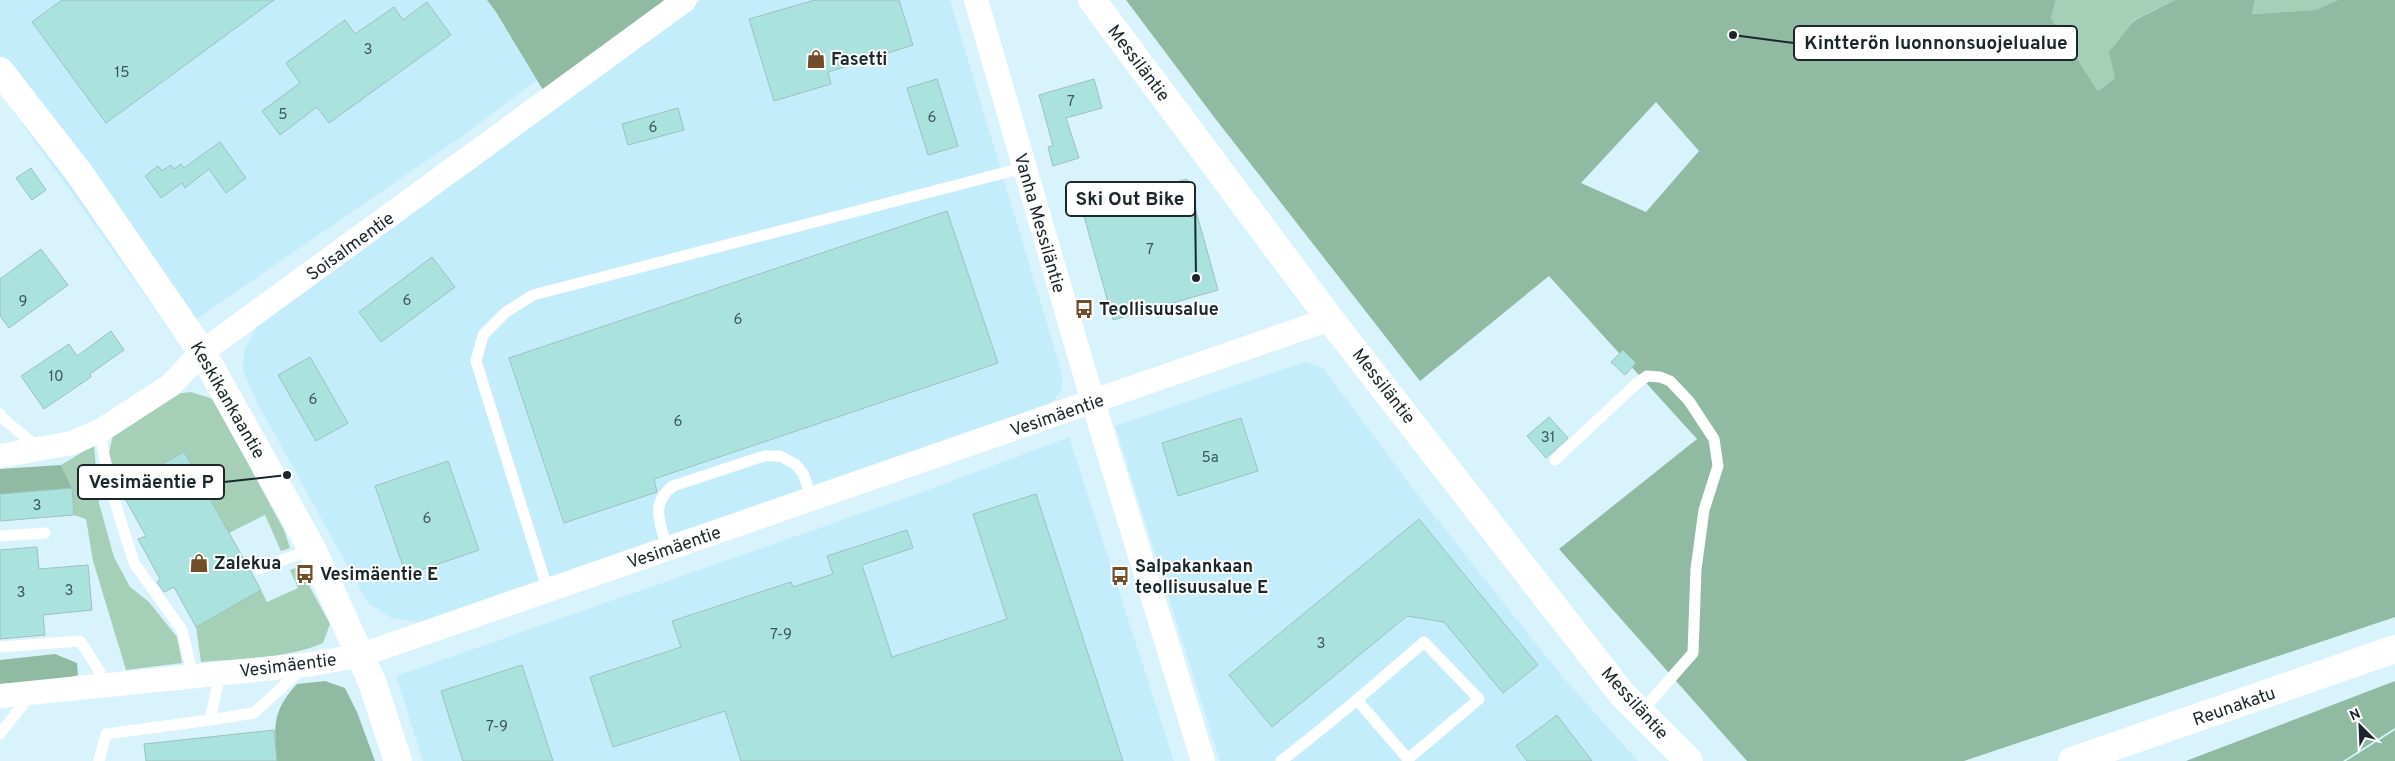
<svg xmlns="http://www.w3.org/2000/svg" width="2395" height="761" viewBox="0 0 2395 761" font-family="Overpass,sans-serif">
  <style>
    .built { fill: #c4edfc }
    .green { fill: #a5d0b7 }
    .forest { fill: #90bba2; fill-rule: evenodd }
    .building { fill: #aae3de; stroke: #9dc0bd }
    .lines { fill: none; stroke-linecap: round; stroke-linejoin: round }
    .service { stroke: #fff; stroke-width: 11 }
    .minor { stroke: #fff; stroke-width: 24 }
    .tertiary { stroke: #fff; stroke-width: 28 }
    .labels { text-anchor: middle; stroke-width: 4; stroke-linejoin: round; paint-order: stroke }
    .number-label { font-size: 15px; fill: #3f5658 }
    .poi-label { font-size: 18px; font-weight: bold; fill: #1b272b; stroke: #fff; text-anchor: start }
    .street-label { font-size: 18px; fill: #1b272b; stroke: #fff }
    .leader { fill: none; stroke: #1b272b; stroke-width: 2 }
    .callout-dot { fill: #1b272b; stroke: #fff; stroke-width: 2 }
    .callout { fill: #fff; stroke: #1b272b; stroke-width: 2 }
    .callout-label { font-size: 19px; text-anchor: middle; font-weight: bold; fill: #1b272b }
  </style>
  <rect width="100%" height="100%" fill="#d9f3fd"/>
  <!-- built -->
  <path class="built" d="M0 0H644L464 135 173 335 0 93Z
    M701 0H950L1062 374V390L1052 402 1046 405 420 622 393 619 368 603 259 406 243 371 244 350 258 325Z
    M1305 362 1323 368 1410 485 1561 675 1638 761H1220L1115 426Z
    M1069 437 1174 761H423L396 676 925 491Z"/>
  <!-- green -->
  <path class="green" d="M2056 0H2175L2134 20 2115 78 2098 91 2051 18Z
    M2255 0H2338L2315 10 2252 14Z
    M191 392 213 399 284 530 290 548 281 551 265 515 229 533 184 452 119 488 109 453 113 435 172 394Z
    M94 445 99 503 114 557 130 587 149 602 177 637 182 663 126 670 93 561 86 519 74 515 72 488 61 465Z
    M299 567 330 624 323 643C286 659 241 658 201 662L196 627 261 590 267 602 298 588 290 570Z"/>
  <!-- forest -->
  <path class="forest" d="M487 0H665L543 90 496 12Z
    M1126 0H2056L2051 18 2098 91 2115 78 2109 52 2135 20 2175 0H2255L2252 14 2315 10 2338 0H2395V617L1964 761H1747L1559 549 1697 439 1549 276 1420 381 1214 117ZM1656 102 1699 151 1646 212 1581 183Z
    M61 465 72 488 0 494V469Z
    M55 654 77 663 78 675 65 679 0 684V660Z
    M325 681 345 688 357 712 375 761H277C274 726 272 711 297 684Z
    M2395 681V728L2343 761H2186Z
    M2395 730V761H2346L2389 734Z"/>
  <!-- building -->
  <path class="building" d="M62 0H274L106 123 32 22Z
    M815 0H899L913 45 828 72 831 84 774 101 749 19Z
    M427 2 451 35 329 123 317 107 280 135 262 111 300 83 286 63 345 20 355 34 394 7 403 20Z
    M937 79 958 146 928 155 907 88Z
    M1094 79 1102 108 1066 118 1079 158 1053 166 1048 147 1053 146 1039 95Z
    M678 108 684 130 628 145 622 124Z
    M220 142 246 178 226 193 209 169 185 188 182 183 161 198 145 176 158 166 162 171 171 165 174 169 181 164 184 168Z
    M31 168 46 190 32 200 16 178Z
    M1187 179 1218 290 1113 320 1082 209Z
    M947 211 998 363 654 479 657 492 564 523 509 358Z
    M41 249 68 285 9 328 0 316V279Z
    M432 257 455 287 381 342 359 312Z
    M111 331 124 350 90 374 91 377 44 409 21 376 69 344 77 356Z
    M1623 350 1636 363 1625 375 1611 362Z
    M310 357 348 423 316 441 278 375Z
    M1549 417 1568 438 1546 458 1527 436Z
    M1241 418 1258 471 1178 496 1162 443Z
    M184 452 261 590 196 627 174 587 164 592 157 582 160 579 138 539 146 536 119 488Z
    M448 461 479 550 406 575 375 486Z
    M72 488 74 515 0 521V494Z
    M1036 494 1123 761H741L725 711 613 747 590 677 681 647 672 621 791 582 793 587 833 574 827 556 907 530 913 548 862 565 892 657 1007 619 973 514Z
    M1419 519 1538 665 1503 693 1444 622 1407 616 1272 727 1229 675Z
    M37 547 39 569 88 565 92 610 43 615 45 635 0 639V550Z
    M522 665 553 761H463L441 691Z
    M1557 715 1592 761H1527L1516 746Z
    M274 730 277 761H146L144 744Z"/>
  <g class="lines">
    <!-- service -->
    <path class="service" d="M0 414 1 417 39 448
      M100 431 109 483 134 563 182 630 193 676
      M1555 460 1636 384 1647 376 1660 377 1670 381 1689 401 1714 439 1718 466 1704 510 1696 569 1693 653 1641 712
      M0 536 45 533
      M667 549C661 524 649 504 673 486L764 456H780L795 464 803 473 812 500
      M259 569 312 549
      M548 591 476 361 483 335 506 312 533 295 1023 168
      M0 647 80 641 100 672 102 686
      M210 720 254 713 303 668
      M0 734 31 694
      M99 761 106 734 210 720 220 673
      M1281 761C1331 723 1377 683 1424 642L1479 699 1408 759 1357 700"/>
    <!-- minor -->
    <path class="minor" d="M976 0 1093 402 1203 761
      M0 456 72 443 100 431 171 385 202 352 685 0
      M0 696 313 664 361 655 1330 319"/>
    <!-- tertiary -->
    <path class="tertiary" d="M1092 0 1330 319 1622 694 1689 761
      M0 71 80 174 202 352 312 549 372 682 398 761
      M2072 761 2395 649"/>
  </g>
  <!-- icons -->
  <defs>
    <g id="shop-bare" transform="scale(1.5)"><path d="M-5-2.5h2.3a2.7 3.5 0 0 1 5.4 0H5L5.5 6h-11ZM-1.5-2.5h3a1.5 2.3 0 0 0-3 0Z" fill="#714e27" stroke="#fff" stroke-width="2.5" paint-order="stroke"/></g>
    <g id="bus-bare" transform="scale(1.5)"><path d="M-5-6H5V4H4V6H2V4H-2V6H-4V4H-5ZM-3.5-4V0h7V-4ZM-3.5 1.2v1.5H-2V1.2ZM2 1.2v1.5H3.5V1.2Z" fill="#714e27" stroke="#fff" stroke-width="2.5" paint-order="stroke"/></g>
  </defs>
  <g fill-rule="evenodd">
    <use href="#shop-bare" x="816" y="59"/>
    <use href="#bus-bare" x="1084" y="309"/>
    <use href="#shop-bare" x="199" y="563"/>
    <use href="#bus-bare" x="305" y="574"/>
    <use href="#bus-bare" x="1120" y="576"/>
  </g>
  <g class="labels">
    <!-- number labels -->
    <g class="number-label">
      <text x="368" y="54">3</text>
      <text x="122" y="77">15</text>
      <text x="1071" y="106">7</text>
      <text x="283" y="119">5</text>
      <text x="932" y="122">6</text>
      <text x="653" y="132">6</text>
      <text x="1150" y="254">7</text>
      <text x="407" y="305">6</text>
      <text x="23" y="306">9</text>
      <text x="738" y="324">6</text>
      <text x="56" y="381">10</text>
      <text x="313" y="404">6</text>
      <text x="678" y="426">6</text>
      <text x="1548" y="442">31</text>
      <text x="1210" y="462">5a</text>
      <text x="37" y="510">3</text>
      <text x="427" y="523">6</text>
      <text x="69" y="595">3</text>
      <text x="21" y="597">3</text>
      <text x="781" y="639">7-9</text>
      <text x="1321" y="648">3</text>
      <text x="497" y="731">7-9</text>
    </g>
    <!-- poi labels -->
    <g class="poi-label">
      <text x="831" y="65">Fasetti</text>
      <text x="1099" y="315">Teollisuusalue</text>
      <text x="214" y="569">Zalekua</text>
      <text x="1135" y="572">Salpakankaan<tspan x="1135" dy="21">teollisuusalue E</tspan></text>
      <text x="320" y="580">Vesimäentie E</text>
    </g>
    <!-- street labels -->
    <g class="street-label">
      <text transform="translate(1139 63) rotate(53)" y="6">Messiläntie</text>
      <text transform="translate(1040 223) rotate(74)" y="6">Vanha Messiläntie</text>
      <text transform="translate(350 246) rotate(-36)" y="6">Soisalmentie</text>
      <text transform="translate(1384 386) rotate(52)" y="6">Messiläntie</text>
      <text transform="translate(228 400) rotate(60)" y="6">Keskikankaantie</text>
      <text transform="translate(1057 415) rotate(-19)" y="6">Vesimäentie</text>
      <text transform="translate(674 547) rotate(-19)" y="6">Vesimäentie</text>
      <text transform="translate(288 665) rotate(-7)" y="6">Vesimäentie</text>
      <text transform="translate(1635 703) rotate(48)" y="6">Messiläntie</text>
      <text transform="translate(2234 706) rotate(-19)" y="6">Reunakatu</text>
    </g>
  </g>
  <!-- callouts -->
  <path class="leader" d="M1733 35L1794 43M1196 278L1195 199M287 475L224 482"/>
  <g class="callout-dot">
    <circle cx="1733" cy="35" r="5"/>
    <circle cx="1196" cy="278" r="5"/>
    <circle cx="287" cy="475" r="5"/>
  </g>
  <g class="callout">
    <rect x="1794" y="26" width="283" height="34" rx="5"/>
    <rect x="1066" y="182" width="129" height="34" rx="5"/>
    <rect x="78" y="465" width="146" height="34" rx="5"/>
  </g>
  <g class="callout-label">
    <text x="1936" y="49">Kintterön luonnonsuojelualue</text>
    <text x="1130" y="205">Ski Out Bike</text>
    <text x="151" y="488">Vesimäentie P</text>
  </g>
  <!-- north arrow -->
  <g transform="translate(2360 726) rotate(336)" stroke="#ffffff" stroke-width="4" paint-order="stroke">
  <path d="M0-4L9 19L0 12L-9 19Z" fill="#1b272b"/>
  <text y="-8" font-size="14" font-weight="bold" text-anchor="middle" fill="#1b272b">N</text>
  </g>
</svg>
